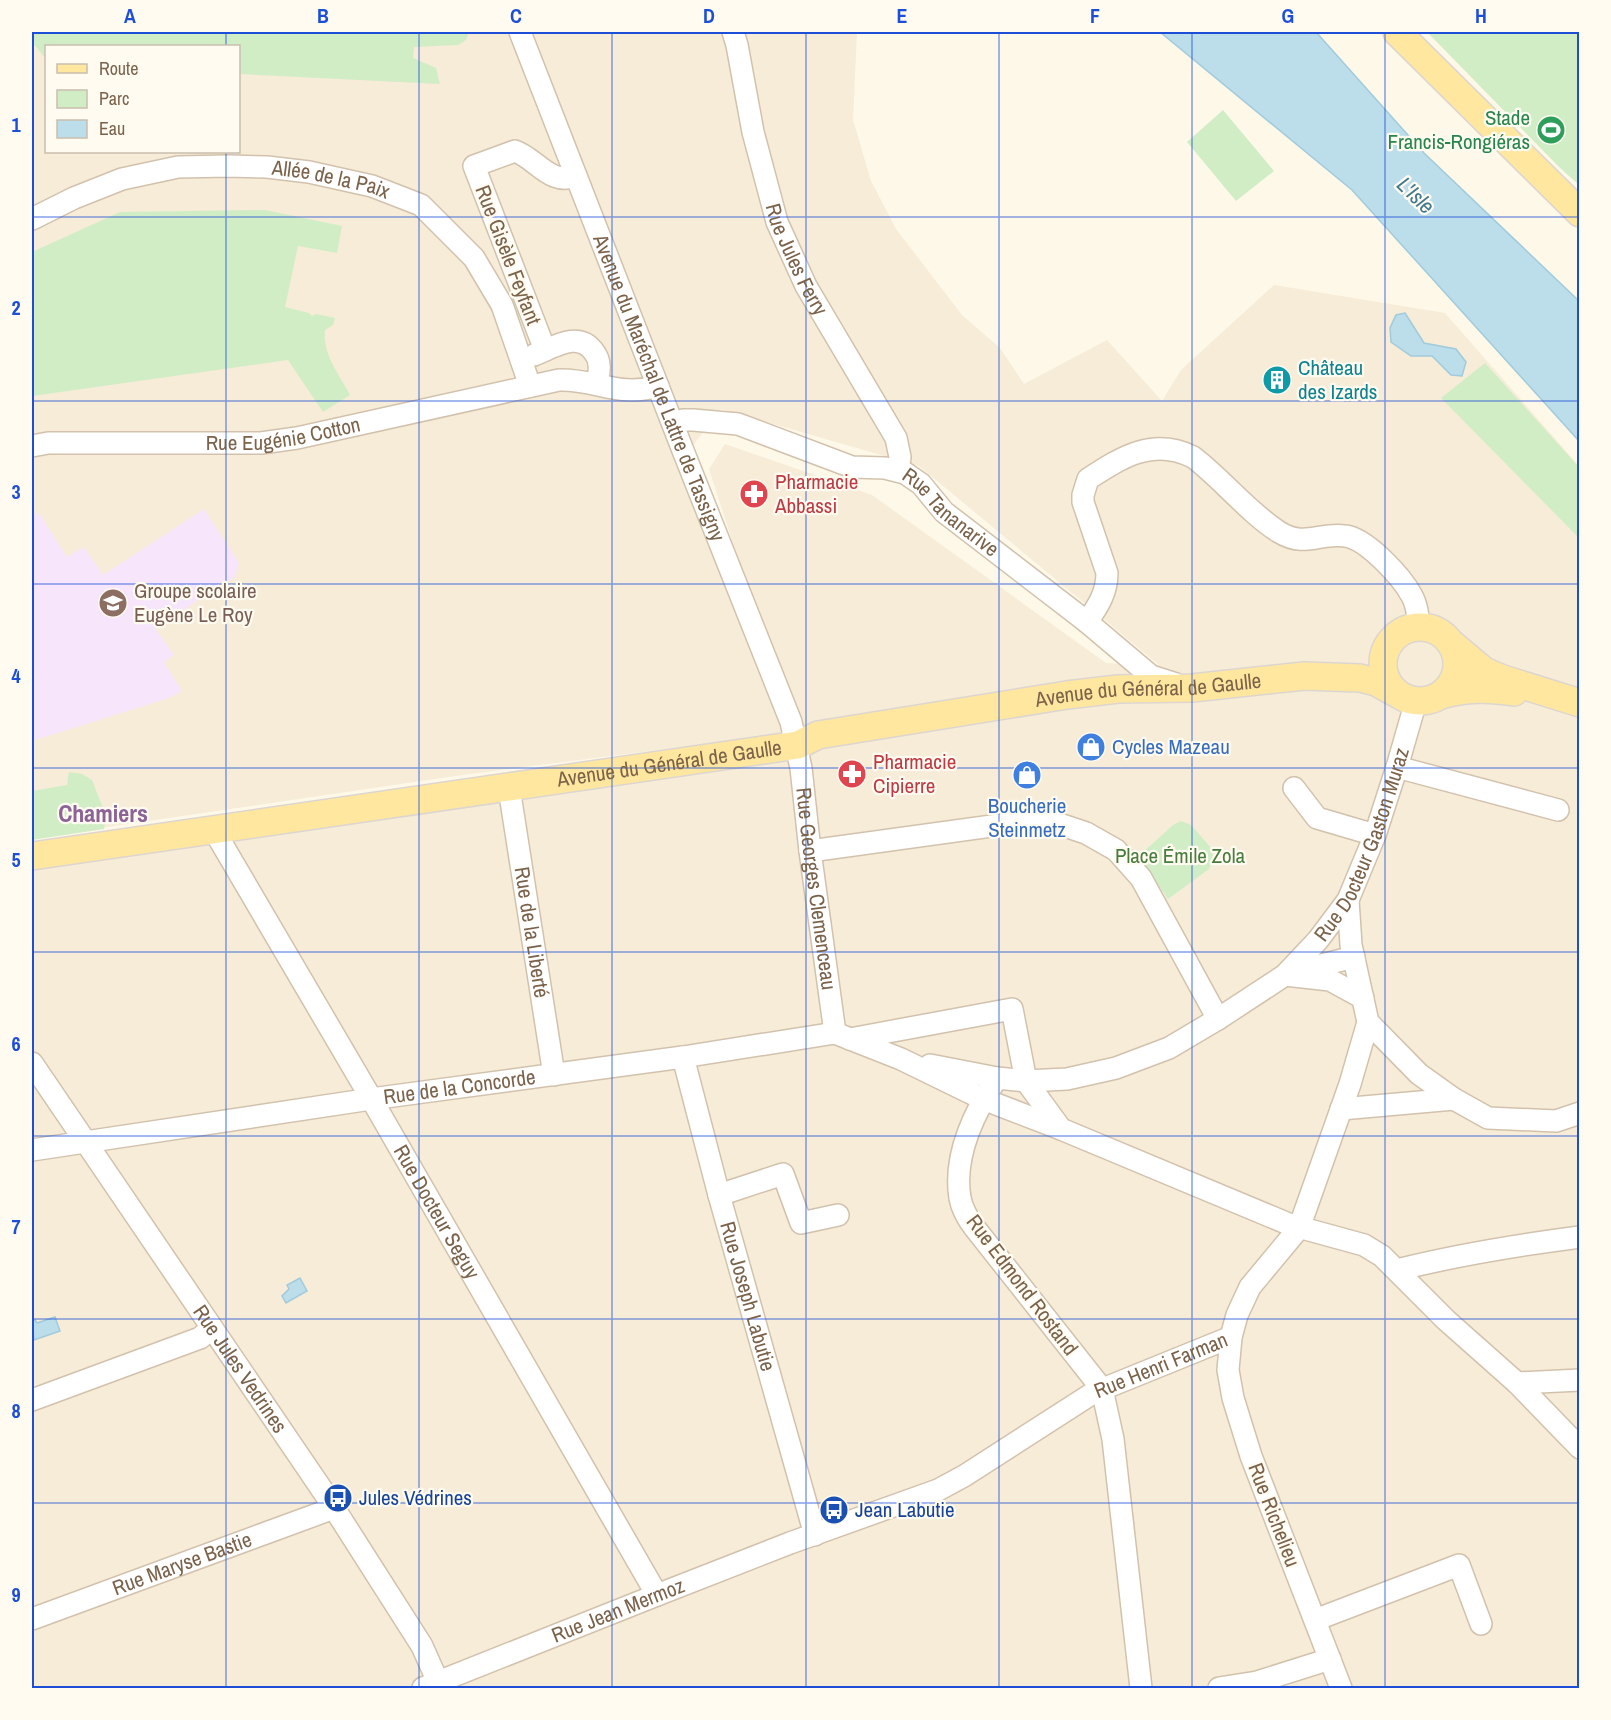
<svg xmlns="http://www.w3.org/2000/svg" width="1611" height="1720" viewBox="0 0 1611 1720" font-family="'Archivo Narrow',sans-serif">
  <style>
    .residential { fill: #f6ecd7; fill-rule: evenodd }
    .education { fill: #f6e5fb }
    .green { fill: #d1edc6 }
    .water { fill: #bcddea; stroke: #a1cbdc; stroke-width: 1.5 }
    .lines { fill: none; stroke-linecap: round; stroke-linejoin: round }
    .minor-casing { stroke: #d2c2ad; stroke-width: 24 }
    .major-casing { stroke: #ddd6d0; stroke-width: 30 }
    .minor { stroke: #fff; stroke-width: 21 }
    .major { stroke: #ffe79f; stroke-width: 27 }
    .grid { fill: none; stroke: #1d4ed8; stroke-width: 1.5; stroke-opacity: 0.55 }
    .labels { text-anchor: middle; stroke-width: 4.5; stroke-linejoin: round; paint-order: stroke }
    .leisure-label { font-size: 21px; fill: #27864d; stroke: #fffbf1; text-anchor: end }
    .street-label { font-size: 21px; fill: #7b624a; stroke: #fffbf1 }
    .culture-label { font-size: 21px; fill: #0d838f; stroke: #fffbf1; text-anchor: start }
    .health-label { font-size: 21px; fill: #be3a42; stroke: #fffbf1; text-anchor: start }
    .education-label { font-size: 21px; fill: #785e54; stroke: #fffbf1; text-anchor: start }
    .shop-label { font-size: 21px; fill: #366cbe; stroke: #fffbf1; text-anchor: start }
    .park-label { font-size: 21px; fill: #487b3e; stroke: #fffbf1 }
    .transit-label { font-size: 21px; fill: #164399; stroke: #fffbf1; text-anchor: start }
    .water-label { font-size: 22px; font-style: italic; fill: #417990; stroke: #fffbf1 }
    .quarter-label { font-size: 24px; font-weight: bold; fill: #8c6297; stroke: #fffbf1 }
    .neatline { fill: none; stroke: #1d4ed8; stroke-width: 2 }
    .grid-label { font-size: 20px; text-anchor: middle; font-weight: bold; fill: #1d4ed8 }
  </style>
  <rect width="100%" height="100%" fill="#fef8e9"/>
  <!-- residential -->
  <path class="residential" d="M32 32H857L853 120 871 181 896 229 962 315 1000 348 1024 384 1107 340 1162 401 1181 370 1274 285 1445 313 1579 466V1688H32V847L783 734 462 775 32 838ZM46 46H238V152H46ZM721 409 919 466 1159 665 1106 663 872 495 725 444 709 469 786 709 680 462Z"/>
  <!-- education -->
  <path class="education" d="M204 509 239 563 235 577 155 628 174 655 164 662 182 691 169 698 32 741V517L39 513 67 557 84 547 103 575Z"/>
  <!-- green -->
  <path class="green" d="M32 32H469L466 40 458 45 414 47 413 58 436 68 440 84 239 74 238 46H46V59L32 42Z
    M1427 32H1579V185L1559 167Z
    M1223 110 1274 171 1236 201 1187 142Z
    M265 210 342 226 337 253 298 246 285 307 309 313 312 316 316 314 335 318 333 325 325 330C322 354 339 374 350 395L323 412 288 360 32 396V252L120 212Z
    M1485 363 1579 467V538L1441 398Z
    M69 772 82 774 92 780 106 816 104 829 32 840V791L67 785Z
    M1181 821 1191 825 1212 849 1213 859 1209 869 1168 899 1139 856 1173 825Z"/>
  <!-- water -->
  <path class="water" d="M1160 32H1316L1424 153 1579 301V441L1352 190Z
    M1405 313 1424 343 1456 349 1466 362 1462 376 1451 375 1432 356H1411L1391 342 1390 328 1396 315Z
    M300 1278 307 1291 286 1303 282 1296 289 1289 287 1285Z
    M55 1317 60 1331 34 1340 32 1321 35 1320 37 1323Z"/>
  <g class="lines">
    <!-- minor casing -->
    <g class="minor-casing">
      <g id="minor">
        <path id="s1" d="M520 32 682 448 791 722 801 768 810 851 835 1033"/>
        <path id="s2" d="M733 32 737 45 753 132 777 222 806 286 896 438 900 457 898 471"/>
        <path id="s3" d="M32 219 74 198 122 179 178 167 228 166 267 167 309 172 372 186 421 205 474 258 502 305 530 386"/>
        <path d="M545 350 474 166 515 151C537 159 550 186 576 176"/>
        <path d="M534 355C554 347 579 330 594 352 602 362 599 373 597 384"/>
        <path id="s4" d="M673 424 683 420H693L738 424 852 467 885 468 905 473 921 484 944 512 1087 622 1151 676 1176 684"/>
        <path id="s5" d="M32 446 48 443H261L297 438 559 380C597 379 619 398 658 386"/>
        <path d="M1087 622C1098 606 1107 593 1107 573L1083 502V495L1088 479C1122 457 1153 437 1193 457 1222 479 1249 513 1279 532 1305 548 1320 532 1345 536 1366 538 1402 577 1412 596 1417 605 1418 616 1419 626"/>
        <path d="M1397 767 1558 810"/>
        <path id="s6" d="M509 788 554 1075"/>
        <path d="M1294 788 1317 818 1375 835"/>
        <path id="s7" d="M217 829 219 839 368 1093 657 1595"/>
        <path id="s8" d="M810 851 1021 822 1056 823 1086 833 1116 850 1141 878 1218 1019 1285 975 1318 940 1348 900 1375 835 1397 767 1416 701"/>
        <path d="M1348 900 1351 945 1368 1022 1419 1074 1454 1099 1488 1118 1556 1121 1580 1113"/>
        <path d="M1297 971 1354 957"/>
        <path d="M1285 975 1330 980 1363 998"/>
        <path d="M850 1039 1012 1009 1026 1081 1061 1129"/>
        <path id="s9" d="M683 1057 719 1195 815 1535"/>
        <path id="s10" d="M32 1063 327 1497 422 1646 438 1682"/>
        <path d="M930 1065 997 1078"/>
        <path d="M1341 1109 1454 1099"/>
        <path id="s11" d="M32 1150 371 1099 683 1057 835 1033 901 1059 983 1099 1061 1129 1291 1225 1364 1245 1382 1256 1446 1320 1517 1383 1580 1380"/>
        <path d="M719 1195 783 1174 801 1223 838 1215"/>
        <path d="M1397 1270C1457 1255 1518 1245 1580 1237"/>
        <path d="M1517 1383 1580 1448"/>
        <path d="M32 1400 200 1338 211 1329"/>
        <path id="s12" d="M32 1619 334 1508"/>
        <path d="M1315 1620 1459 1565 1481 1624"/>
        <path id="s13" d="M423 1688 657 1595 790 1543 938 1490 964 1476 1093 1393 1231 1337"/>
        <path d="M1141 1688 1113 1439 1102 1389 974 1227C968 1219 962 1209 960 1198 953 1156 975 1111 997 1078L1026 1081 1067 1079 1116 1068 1169 1048 1218 1019"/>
        <path d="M1219 1688 1257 1682 1330 1659"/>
        <path d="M1341 1688 1251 1456 1233 1398 1228 1370 1231 1337 1237 1315 1250 1287 1299 1228 1350 1084 1368 1022"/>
      </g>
    </g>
    <!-- major casing -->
    <g class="major-casing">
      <g id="major">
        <path d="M1397 32 1580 213"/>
        <circle cx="1420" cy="664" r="37"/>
        <path d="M1452 644 1484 671 1503 679 1580 703"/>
        <path d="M1441 695C1467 688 1488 688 1514 692"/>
        <path id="s14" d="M32 856 798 745 818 735 1067 695 1118 689 1192 688 1304 676 1360 678 1376 682 1396 693"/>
      </g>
    </g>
    <!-- minor -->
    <use href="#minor" class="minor"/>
    <!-- major -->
    <use href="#major" class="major"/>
  </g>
  <!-- grid -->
  <path class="grid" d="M226 32V46M419 32V1688M612 32V1688M806 32V1688M999 32V1688M1192 32V1688M1385 32V1688M226 152V1688M32 217H1580M32 401H1580M32 584H1580M32 768H1580M32 952H1580M32 1136H1580M32 1319H1580M32 1503H1580"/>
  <!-- icons -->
  <defs>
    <g id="stadium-disc" transform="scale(1.5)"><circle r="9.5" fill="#2e9e5b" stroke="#fffbf1"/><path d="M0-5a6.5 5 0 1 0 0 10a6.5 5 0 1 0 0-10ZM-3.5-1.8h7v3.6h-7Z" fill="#fff"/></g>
    <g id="building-disc" transform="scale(1.5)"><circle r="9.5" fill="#0f9aa8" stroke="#fffbf1"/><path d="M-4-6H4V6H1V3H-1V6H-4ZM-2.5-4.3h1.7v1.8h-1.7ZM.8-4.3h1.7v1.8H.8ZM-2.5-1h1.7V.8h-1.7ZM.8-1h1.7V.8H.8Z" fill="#fff"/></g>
    <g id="pharmacy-disc" transform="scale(1.5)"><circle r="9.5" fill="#e0444e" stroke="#fffbf1"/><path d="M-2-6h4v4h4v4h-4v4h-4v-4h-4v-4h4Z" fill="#fff"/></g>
    <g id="school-disc" transform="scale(1.5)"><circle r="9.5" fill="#8d6e63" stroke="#fffbf1"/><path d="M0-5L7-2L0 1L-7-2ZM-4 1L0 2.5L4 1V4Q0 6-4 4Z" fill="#fff"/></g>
    <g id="shop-disc" transform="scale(1.5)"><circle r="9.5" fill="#3f7fe0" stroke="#fffbf1"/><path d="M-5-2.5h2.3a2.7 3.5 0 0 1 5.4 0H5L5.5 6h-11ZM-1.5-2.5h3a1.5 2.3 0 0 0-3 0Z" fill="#fff"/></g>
    <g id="bus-disc" transform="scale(1.5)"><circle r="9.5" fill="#1a4fb4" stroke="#fffbf1"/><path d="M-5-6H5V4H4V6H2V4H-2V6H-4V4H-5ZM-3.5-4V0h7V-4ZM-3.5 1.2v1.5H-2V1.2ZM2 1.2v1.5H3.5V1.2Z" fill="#fff"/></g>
  </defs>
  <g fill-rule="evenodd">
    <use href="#stadium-disc" x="1551" y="130"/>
    <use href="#building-disc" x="1277" y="380"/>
    <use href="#pharmacy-disc" x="754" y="494"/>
    <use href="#school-disc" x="113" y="603"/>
    <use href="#shop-disc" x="1091" y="747"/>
    <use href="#pharmacy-disc" x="852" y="774"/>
    <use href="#shop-disc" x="1027" y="775"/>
    <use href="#bus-disc" x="338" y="1498"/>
    <use href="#bus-disc" x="834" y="1510"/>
  </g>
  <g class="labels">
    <!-- leisure labels -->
    <g class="leisure-label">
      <text x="1530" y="125">Stade<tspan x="1530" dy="24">Francis-Rongiéras</tspan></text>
    </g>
    <!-- street labels -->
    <g class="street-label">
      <text dy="7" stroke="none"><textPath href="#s3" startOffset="310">Allée de la Paix</textPath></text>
      <text transform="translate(508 255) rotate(69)" y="7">Rue Gisèle Feyfant</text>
      <text dy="7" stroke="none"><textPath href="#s2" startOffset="237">Rue Jules Ferry</textPath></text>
      <text dy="7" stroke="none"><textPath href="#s1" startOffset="382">Avenue du Maréchal de Lattre de Tassigny</textPath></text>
      <text dy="7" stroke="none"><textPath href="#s5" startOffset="252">Rue Eugénie Cotton</textPath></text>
      <text dy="7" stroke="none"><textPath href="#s4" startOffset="302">Rue Tananarive</textPath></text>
      <text dy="7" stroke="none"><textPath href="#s14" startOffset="1130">Avenue du Général de Gaulle</textPath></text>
      <text dy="7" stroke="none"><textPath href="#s14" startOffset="644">Avenue du Général de Gaulle</textPath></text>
      <text dy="7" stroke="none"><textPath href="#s8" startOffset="747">Rue Docteur Gaston Muraz</textPath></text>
      <text dy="7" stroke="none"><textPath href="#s1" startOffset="910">Rue Georges Clemenceau</textPath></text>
      <text dy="7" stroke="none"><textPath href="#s6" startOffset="146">Rue de la Liberté</textPath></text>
      <text dy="7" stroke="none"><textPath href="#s11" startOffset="432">Rue de la Concorde</textPath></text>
      <text dy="7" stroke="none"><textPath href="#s7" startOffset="442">Rue Docteur Seguy</textPath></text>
      <text transform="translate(1022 1285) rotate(53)" y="7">Rue Edmond Rostand</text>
      <text dy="7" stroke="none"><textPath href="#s9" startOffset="248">Rue Joseph Labutie</textPath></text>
      <text dy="7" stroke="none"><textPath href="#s13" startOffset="808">Rue Henri Farman</textPath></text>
      <text dy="7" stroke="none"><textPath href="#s10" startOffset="370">Rue Jules Vedrines</textPath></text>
      <text transform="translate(1274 1515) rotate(69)" y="7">Rue Richelieu</text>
      <text dy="7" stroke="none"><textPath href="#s12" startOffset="160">Rue Maryse Bastie</textPath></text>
      <text dy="7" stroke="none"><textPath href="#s13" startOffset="210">Rue Jean Mermoz</textPath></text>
    </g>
    <!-- culture labels -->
    <g class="culture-label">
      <text x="1298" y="375">Château<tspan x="1298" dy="24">des Izards</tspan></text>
    </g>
    <!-- health labels -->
    <g class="health-label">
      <text x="775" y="489">Pharmacie<tspan x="775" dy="24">Abbassi</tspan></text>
      <text x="873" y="769">Pharmacie<tspan x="873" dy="24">Cipierre</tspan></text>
    </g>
    <!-- education labels -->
    <g class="education-label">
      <text x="134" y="598">Groupe scolaire<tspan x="134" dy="24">Eugène Le Roy</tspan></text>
    </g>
    <!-- shop labels -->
    <g class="shop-label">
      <text x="1112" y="754">Cycles Mazeau</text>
      <text x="1027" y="813" text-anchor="middle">Boucherie<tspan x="1027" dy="24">Steinmetz</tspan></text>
    </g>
    <!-- park labels -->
    <g class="park-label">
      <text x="1180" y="863">Place Émile Zola</text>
    </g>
    <!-- transit labels -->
    <g class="transit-label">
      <text x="359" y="1505">Jules Védrines</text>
      <text x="855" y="1517">Jean Labutie</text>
    </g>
    <!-- water labels -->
    <g class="water-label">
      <text transform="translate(1416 195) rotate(44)" y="8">L'Isle</text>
    </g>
    <!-- quarter labels -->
    <g class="quarter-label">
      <text x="103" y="822">Chamiers</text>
    </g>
  </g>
  <!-- border -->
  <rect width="1611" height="1720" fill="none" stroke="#fffbf1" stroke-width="66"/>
  <!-- legend -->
  <rect x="45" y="45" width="195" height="108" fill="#fffbf1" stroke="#cabeae" stroke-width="1.5"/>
  <rect x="57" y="64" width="30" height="9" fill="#ffe79f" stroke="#cabeae" stroke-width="1.5"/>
  <text x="99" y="75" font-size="18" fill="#7b624a">Route</text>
  <rect x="57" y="90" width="30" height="18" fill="#d1edc6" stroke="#cabeae" stroke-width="1.5"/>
  <text x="99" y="105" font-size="18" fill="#7b624a">Parc</text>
  <rect x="57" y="120" width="30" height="18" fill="#bcddea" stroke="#cabeae" stroke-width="1.5"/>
  <text x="99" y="135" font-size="18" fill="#7b624a">Eau</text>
  <rect x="33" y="33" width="1545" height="1654" class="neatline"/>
  <g class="grid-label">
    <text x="130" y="23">A</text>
    <text x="323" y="23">B</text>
    <text x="516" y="23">C</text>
    <text x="709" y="23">D</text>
    <text x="902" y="23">E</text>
    <text x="1095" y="23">F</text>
    <text x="1288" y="23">G</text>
    <text x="1481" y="23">H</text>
    <text x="16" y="132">1</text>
    <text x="16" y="315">2</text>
    <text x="16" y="499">3</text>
    <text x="16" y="683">4</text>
    <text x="16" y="867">5</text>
    <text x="16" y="1051">6</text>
    <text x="16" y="1234">7</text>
    <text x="16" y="1418">8</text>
    <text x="16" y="1602">9</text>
  </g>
</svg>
